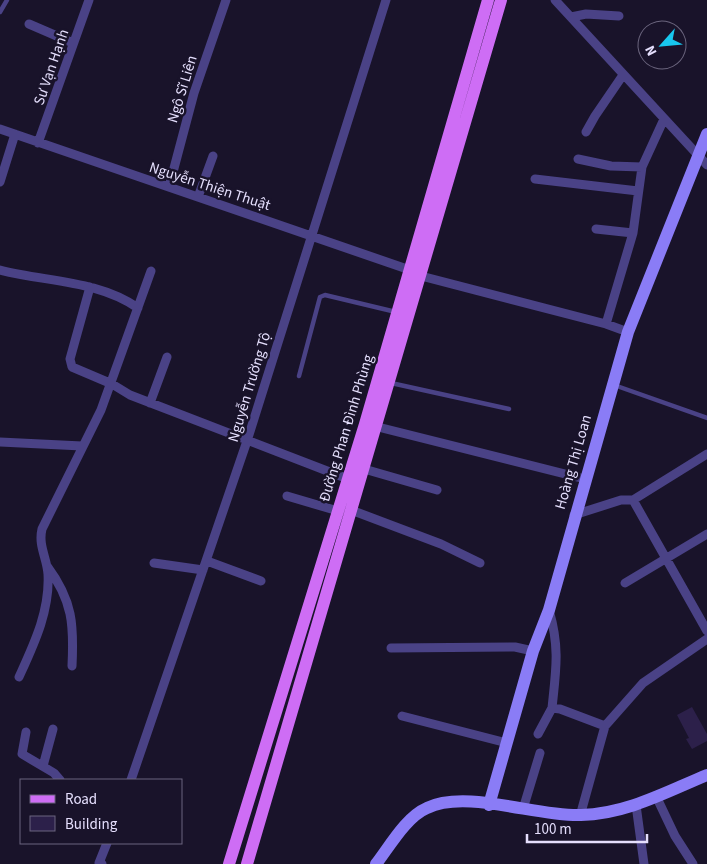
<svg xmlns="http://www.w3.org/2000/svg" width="707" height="864" viewBox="0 0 707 864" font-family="'Source Sans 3',sans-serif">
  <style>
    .building { fill: #2c204a }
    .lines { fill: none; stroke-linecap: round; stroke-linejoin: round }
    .lane { stroke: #4a4286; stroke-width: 4.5 }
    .street { stroke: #4a4286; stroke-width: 9 }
    .secondary { stroke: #8a7cf6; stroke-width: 12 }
    .primary { stroke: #ce6df5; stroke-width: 12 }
    .labels { text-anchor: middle; stroke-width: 5; stroke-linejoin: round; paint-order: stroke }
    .street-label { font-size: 15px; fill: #e5dffd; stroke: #19132a }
  </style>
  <rect width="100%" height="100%" fill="#19132a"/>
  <!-- building -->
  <path class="building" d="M692 707 707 734V741L692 749 686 739 689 738 677 715Z"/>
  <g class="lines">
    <!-- lane -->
    <path class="lane" d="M0 12 7 0
      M299 376 320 297 325 295 396 312
      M391 383 509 409
      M614 385 707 418"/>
    <!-- street -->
    <path class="street" d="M555 0 707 165
      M571 17 586 14 619 16
      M29 24 73 43
      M0 129 410 270
      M586 132 595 116 623 75
      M38 143 89 0
      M578 159 611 166 642 167
      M535 179 638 191
      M0 182 15 134
      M169 187 194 93 226 0
      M198 197 213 156
      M596 229 633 233
      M0 270C46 282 98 280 138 308
      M421 276 606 324 628 332
      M90 287 70 359 72 367 112 384 130 395 348 479
      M606 324 633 233 642 167 664 119
      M150 403 167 357
      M370 425 585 479
      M0 442 82 446
      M364 469 437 490
      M287 496 338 511
      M633 500 707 631
      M351 510 441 544 480 563
      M574 515 621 500H633L707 454
      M207 561 261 581
      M154 563 203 570
      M47 566C73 601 74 625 72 666
      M625 583 707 534
      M549 610C560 648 556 670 552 708
      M391 648 515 647 533 651
      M19 677C34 644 50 611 48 574 47 558 38 546 42 529L101 410 151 271
      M402 716 507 743
      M26 732 22 754 54 773 60 780
      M538 734 552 708 560 709 605 726
      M43 766 53 729
      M131 780 247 441 386 0
      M656 796 675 836 693 864
      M636 805 644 864
      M523 809 540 753
      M580 816 605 726 643 683 707 639
      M102 864 99 863 107 843"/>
    <!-- secondary -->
    <path class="secondary" d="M489 805 533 651 549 610 628 332 707 134
      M376 864C390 846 406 817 427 808 466 789 538 817 581 815 626 814 666 792 707 775"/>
    <!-- primary -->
    <path class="primary" d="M229 864 365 424 488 0
      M247 864 501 0"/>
  </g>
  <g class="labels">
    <!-- street labels -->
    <g class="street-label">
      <text transform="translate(51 67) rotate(-71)" y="5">Sư Vạn Hạnh</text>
      <text transform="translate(182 89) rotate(-73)" y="5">Ngô Sĩ Liên</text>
      <text transform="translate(210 186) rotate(18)" y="5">Nguyễn Thiện Thuật</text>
      <text transform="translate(249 387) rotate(-73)" y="5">Nguyễn Trường Tộ</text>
      <text transform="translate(346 428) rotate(-73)" y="5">Đường Phan Đình Phùng</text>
      <text transform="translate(573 462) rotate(-74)" y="5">Hoàng Thị Loan</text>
    </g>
  </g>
  <!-- legend -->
  <rect x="20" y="779" width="162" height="65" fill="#19132a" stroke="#6b657e"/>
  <rect x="30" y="795" width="25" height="8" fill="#ce6df5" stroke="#6b657e"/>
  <text x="65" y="804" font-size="15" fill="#e5dffd">Road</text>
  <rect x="30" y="816" width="25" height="15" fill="#2c204a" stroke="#6b657e"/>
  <text x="65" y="829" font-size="15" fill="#e5dffd">Building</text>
  <!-- north arrow -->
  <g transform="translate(662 45) rotate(243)"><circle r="24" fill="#19132a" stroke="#6b657e"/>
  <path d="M0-4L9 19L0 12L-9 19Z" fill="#18c7ef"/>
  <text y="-8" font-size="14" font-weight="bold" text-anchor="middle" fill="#e5dffd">N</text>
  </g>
  <!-- scale -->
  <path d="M527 834v8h120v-8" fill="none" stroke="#e5dffd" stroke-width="2.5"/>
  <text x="534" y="834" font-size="15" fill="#e5dffd" stroke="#19132a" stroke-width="4" paint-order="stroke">100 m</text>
</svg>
